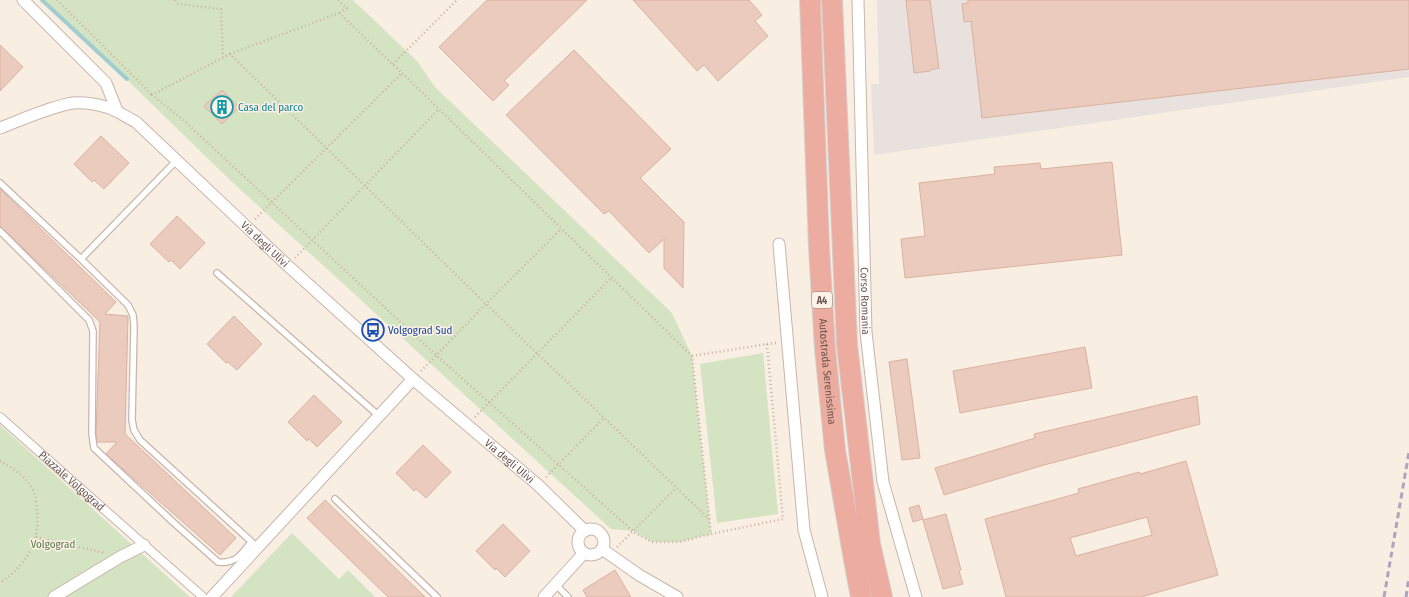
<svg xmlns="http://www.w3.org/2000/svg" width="1409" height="597" viewBox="0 0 1409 597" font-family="'Fira Sans Condensed',sans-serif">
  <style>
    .industrial { fill: #e8e1dd }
    .green { fill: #d4e4c3 }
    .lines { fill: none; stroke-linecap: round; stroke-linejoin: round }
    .stream { stroke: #a1cdd0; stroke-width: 4 }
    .building { fill: #eacbbe; stroke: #dbb1a0; fill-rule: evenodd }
    .service-casing { stroke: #c8b5ab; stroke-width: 8 }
    .pedestrian-casing { stroke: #c8b5ab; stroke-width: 10 }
    .minor-casing { stroke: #c8b5ab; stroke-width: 13 }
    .motorway-casing { stroke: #d6cfcd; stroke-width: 22 }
    .path { stroke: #cfaea1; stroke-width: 2.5; stroke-dasharray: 1 3; stroke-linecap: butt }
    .service { stroke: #fff; stroke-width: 5.5 }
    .pedestrian { stroke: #fff; stroke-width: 8 }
    .minor { stroke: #fff; stroke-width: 11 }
    .motorway { stroke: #ecaca0; stroke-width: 20 }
    .rail { stroke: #b0a3c0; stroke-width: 3; stroke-dasharray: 6 4; stroke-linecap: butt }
    .labels { text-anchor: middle; stroke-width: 3; stroke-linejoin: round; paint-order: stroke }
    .shield { fill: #fcf2e8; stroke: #98837b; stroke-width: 1 }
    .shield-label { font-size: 10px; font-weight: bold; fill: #6d544c }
    .culture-label { font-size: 11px; fill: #0d838f; stroke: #fcf2e8; text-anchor: start }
    .street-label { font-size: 11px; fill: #6d544c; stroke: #fcf2e8 }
    .transit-label { font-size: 11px; fill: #164399; stroke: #fcf2e8; text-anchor: start }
    .park-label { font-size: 11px; fill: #5b7749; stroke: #fcf2e8 }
  </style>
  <rect width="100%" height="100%" fill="#f9eee2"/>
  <!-- industrial -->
  <path class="industrial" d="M877 0H1409V77L874 155 871 84H879Z"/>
  <!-- green -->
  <path class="green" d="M45 0H353L417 61 435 87 672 313 692 356 711 534 679 542H652L633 531 611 529 231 181Z
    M763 353 778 514 717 523 700 364Z
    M0 425 190 597H0Z
    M292 533 339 579 348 570 375 597H231Z"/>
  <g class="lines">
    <!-- stream -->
    <path class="stream" d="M42 0 127 79"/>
  </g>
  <!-- building -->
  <path class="building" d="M487 0H587L504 81 509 85 493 101 439 47Z
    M633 0H749L762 15 755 21 768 36 718 81 704 65 697 71Z
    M906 0H930L939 68 930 70V71L914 73Z
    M968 0H1409V69L982 118 971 21 964 22 962 4 968 3Z
    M0 45 23 67 0 91Z
    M574 50 671 149 640 178 684 222 683 288 664 268V239L649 253 609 211 604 214 506 115Z
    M222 90 239 107 222 124 204 106Z
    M101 136 129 163 104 189 94 180 92 182 74 164Z
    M1112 162 1122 255 905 278 901 239 925 236 919 183 995 174 994 167 1040 163 1041 169Z
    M0 189 116 302 105 314 128 316 125 434 236 538 220 555 106 454 117 442H97L96 433 100 322 0 226Z
    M177 216 205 243 180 269 171 260 169 262 150 244Z
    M234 316 262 344 237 370 228 362 226 363 207 344Z
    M1085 347 1092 388 960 413 953 371Z
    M907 359 920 458 902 460 889 362Z
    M314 395 342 422 317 447 309 439 307 441 288 422Z
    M1197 396 1200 424 1044 465 944 495 935 468 1035 438 1034 434Z
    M423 445 451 472 426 498 416 489 414 491 396 473Z
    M1186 461 1218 575 1141 597H1006L985 519 1079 493 1078 489 1139 472 1140 474ZM1147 517 1152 535 1076 556 1070 538Z
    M325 500 425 597H388L307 518Z
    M919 505 923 519 913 522 909 508Z
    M946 514 961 570 959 571 963 584 943 589 923 520Z
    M503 524 530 551 505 577 496 568 495 570 476 551Z
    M615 570 631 597H587L583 590Z"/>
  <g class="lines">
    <!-- service casing -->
    <g class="service-casing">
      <path id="service" d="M0 183 81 259 177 160
        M0 231 89 320 93 331 92 434 94 448 174 523 218 562C236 564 242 554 251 542
        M81 259 128 305 133 315 134 327 132 420 134 430 140 440 254 544
        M217 273 379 416
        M335 499 437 597
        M556 585 568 597"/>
    </g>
    <!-- pedestrian casing -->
    <g class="pedestrian-casing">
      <g id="pedestrian">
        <path id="s1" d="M0 417 203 597"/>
      </g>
    </g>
    <!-- minor casing -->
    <g class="minor-casing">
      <g id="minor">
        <path d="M23 0 106 83 117 111"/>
        <path id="s2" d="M858 0 866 332 883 482 916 597"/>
        <path id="s3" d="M0 128C21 120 52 106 73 103 83 102 96 104 106 107 117 110 126 117 136 122L287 265 413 379 538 485 585 531"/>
        <path d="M779 244 804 530 822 597"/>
        <circle cx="591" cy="542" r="13"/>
        <path d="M602 549 639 575 677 597"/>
        <path d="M54 597 120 557 144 545"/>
        <path d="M212 597 413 379"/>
        <path d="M544 597 584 553"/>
      </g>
    </g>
    <!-- motorway casing -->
    <g class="motorway-casing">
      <g id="motorway">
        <path id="s4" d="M810 0 819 247 825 349 835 450 853 554 861 597"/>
        <path d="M832 0 847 345 870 544 882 597"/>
      </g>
    </g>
    <!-- path -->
    <path class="path" d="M57 0 152 95
      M175 0 178 4 221 9 223 57
      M338 0 347 8 339 13
      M230 54 339 13 402 73 692 356 711 534
      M393 64 457 0
      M255 219 402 73
      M295 258 439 109
      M767 344 776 343
      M692 356 767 344 783 519 711 534 679 542H652L635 533 436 355 181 118 152 95 230 54 486 304 710 520
      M421 371 486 304 561 229
      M475 417 611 278
      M0 461C13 468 27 477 34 492 36 497 36 504 37 510 40 543 27 564 0 583
      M546 477 604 418
      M36 537 105 553
      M617 547 676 488"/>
    <!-- service -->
    <use href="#service" class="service"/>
    <!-- pedestrian -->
    <use href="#pedestrian" class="pedestrian"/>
    <!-- minor -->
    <use href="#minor" class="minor"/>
    <!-- motorway -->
    <use href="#motorway" class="motorway"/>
    <!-- rail -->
    <path class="rail" d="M1384 597 1409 452
      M1406 597 1409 577"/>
  </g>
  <!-- icons -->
  <defs>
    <g id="building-ring" transform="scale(1.15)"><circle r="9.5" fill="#fcf2e8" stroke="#0f9aa8" stroke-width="1.5"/><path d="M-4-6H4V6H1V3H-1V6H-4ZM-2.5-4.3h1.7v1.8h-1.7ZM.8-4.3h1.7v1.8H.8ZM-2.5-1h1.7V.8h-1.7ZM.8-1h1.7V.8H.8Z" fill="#0f9aa8"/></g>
    <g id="bus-ring" transform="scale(1.15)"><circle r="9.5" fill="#fcf2e8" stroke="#1a4fb4" stroke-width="1.5"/><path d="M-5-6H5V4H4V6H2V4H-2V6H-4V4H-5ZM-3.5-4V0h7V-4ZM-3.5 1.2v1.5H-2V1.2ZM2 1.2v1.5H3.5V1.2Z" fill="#1a4fb4"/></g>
  </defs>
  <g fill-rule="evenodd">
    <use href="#building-ring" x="222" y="107"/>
    <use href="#bus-ring" x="373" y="330"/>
  </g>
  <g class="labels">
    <!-- shield labels -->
    <rect class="shield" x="812" y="292" width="20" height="16" rx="3"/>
    <g class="shield-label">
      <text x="822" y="304">A4</text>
    </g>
    <!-- culture labels -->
    <g class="culture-label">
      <text x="238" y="111">Casa del parco</text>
    </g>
    <!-- street labels -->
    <g class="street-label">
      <text dy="4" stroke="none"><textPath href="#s3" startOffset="322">Via degli Ulivi</textPath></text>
      <text dy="4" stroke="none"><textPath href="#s2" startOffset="301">Corso Romania</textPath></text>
      <text dy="4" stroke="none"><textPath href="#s4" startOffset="372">Autostrada Serenissima</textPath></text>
      <text dy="4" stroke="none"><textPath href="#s3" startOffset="649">Via degli Ulivi</textPath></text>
      <text dy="4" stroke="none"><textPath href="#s1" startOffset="96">Piazzale Volgograd</textPath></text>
    </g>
    <!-- transit labels -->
    <g class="transit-label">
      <text x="388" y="334">Volgograd Sud</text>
    </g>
    <!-- park labels -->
    <g class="park-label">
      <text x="53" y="548">Volgograd</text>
    </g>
  </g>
</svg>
